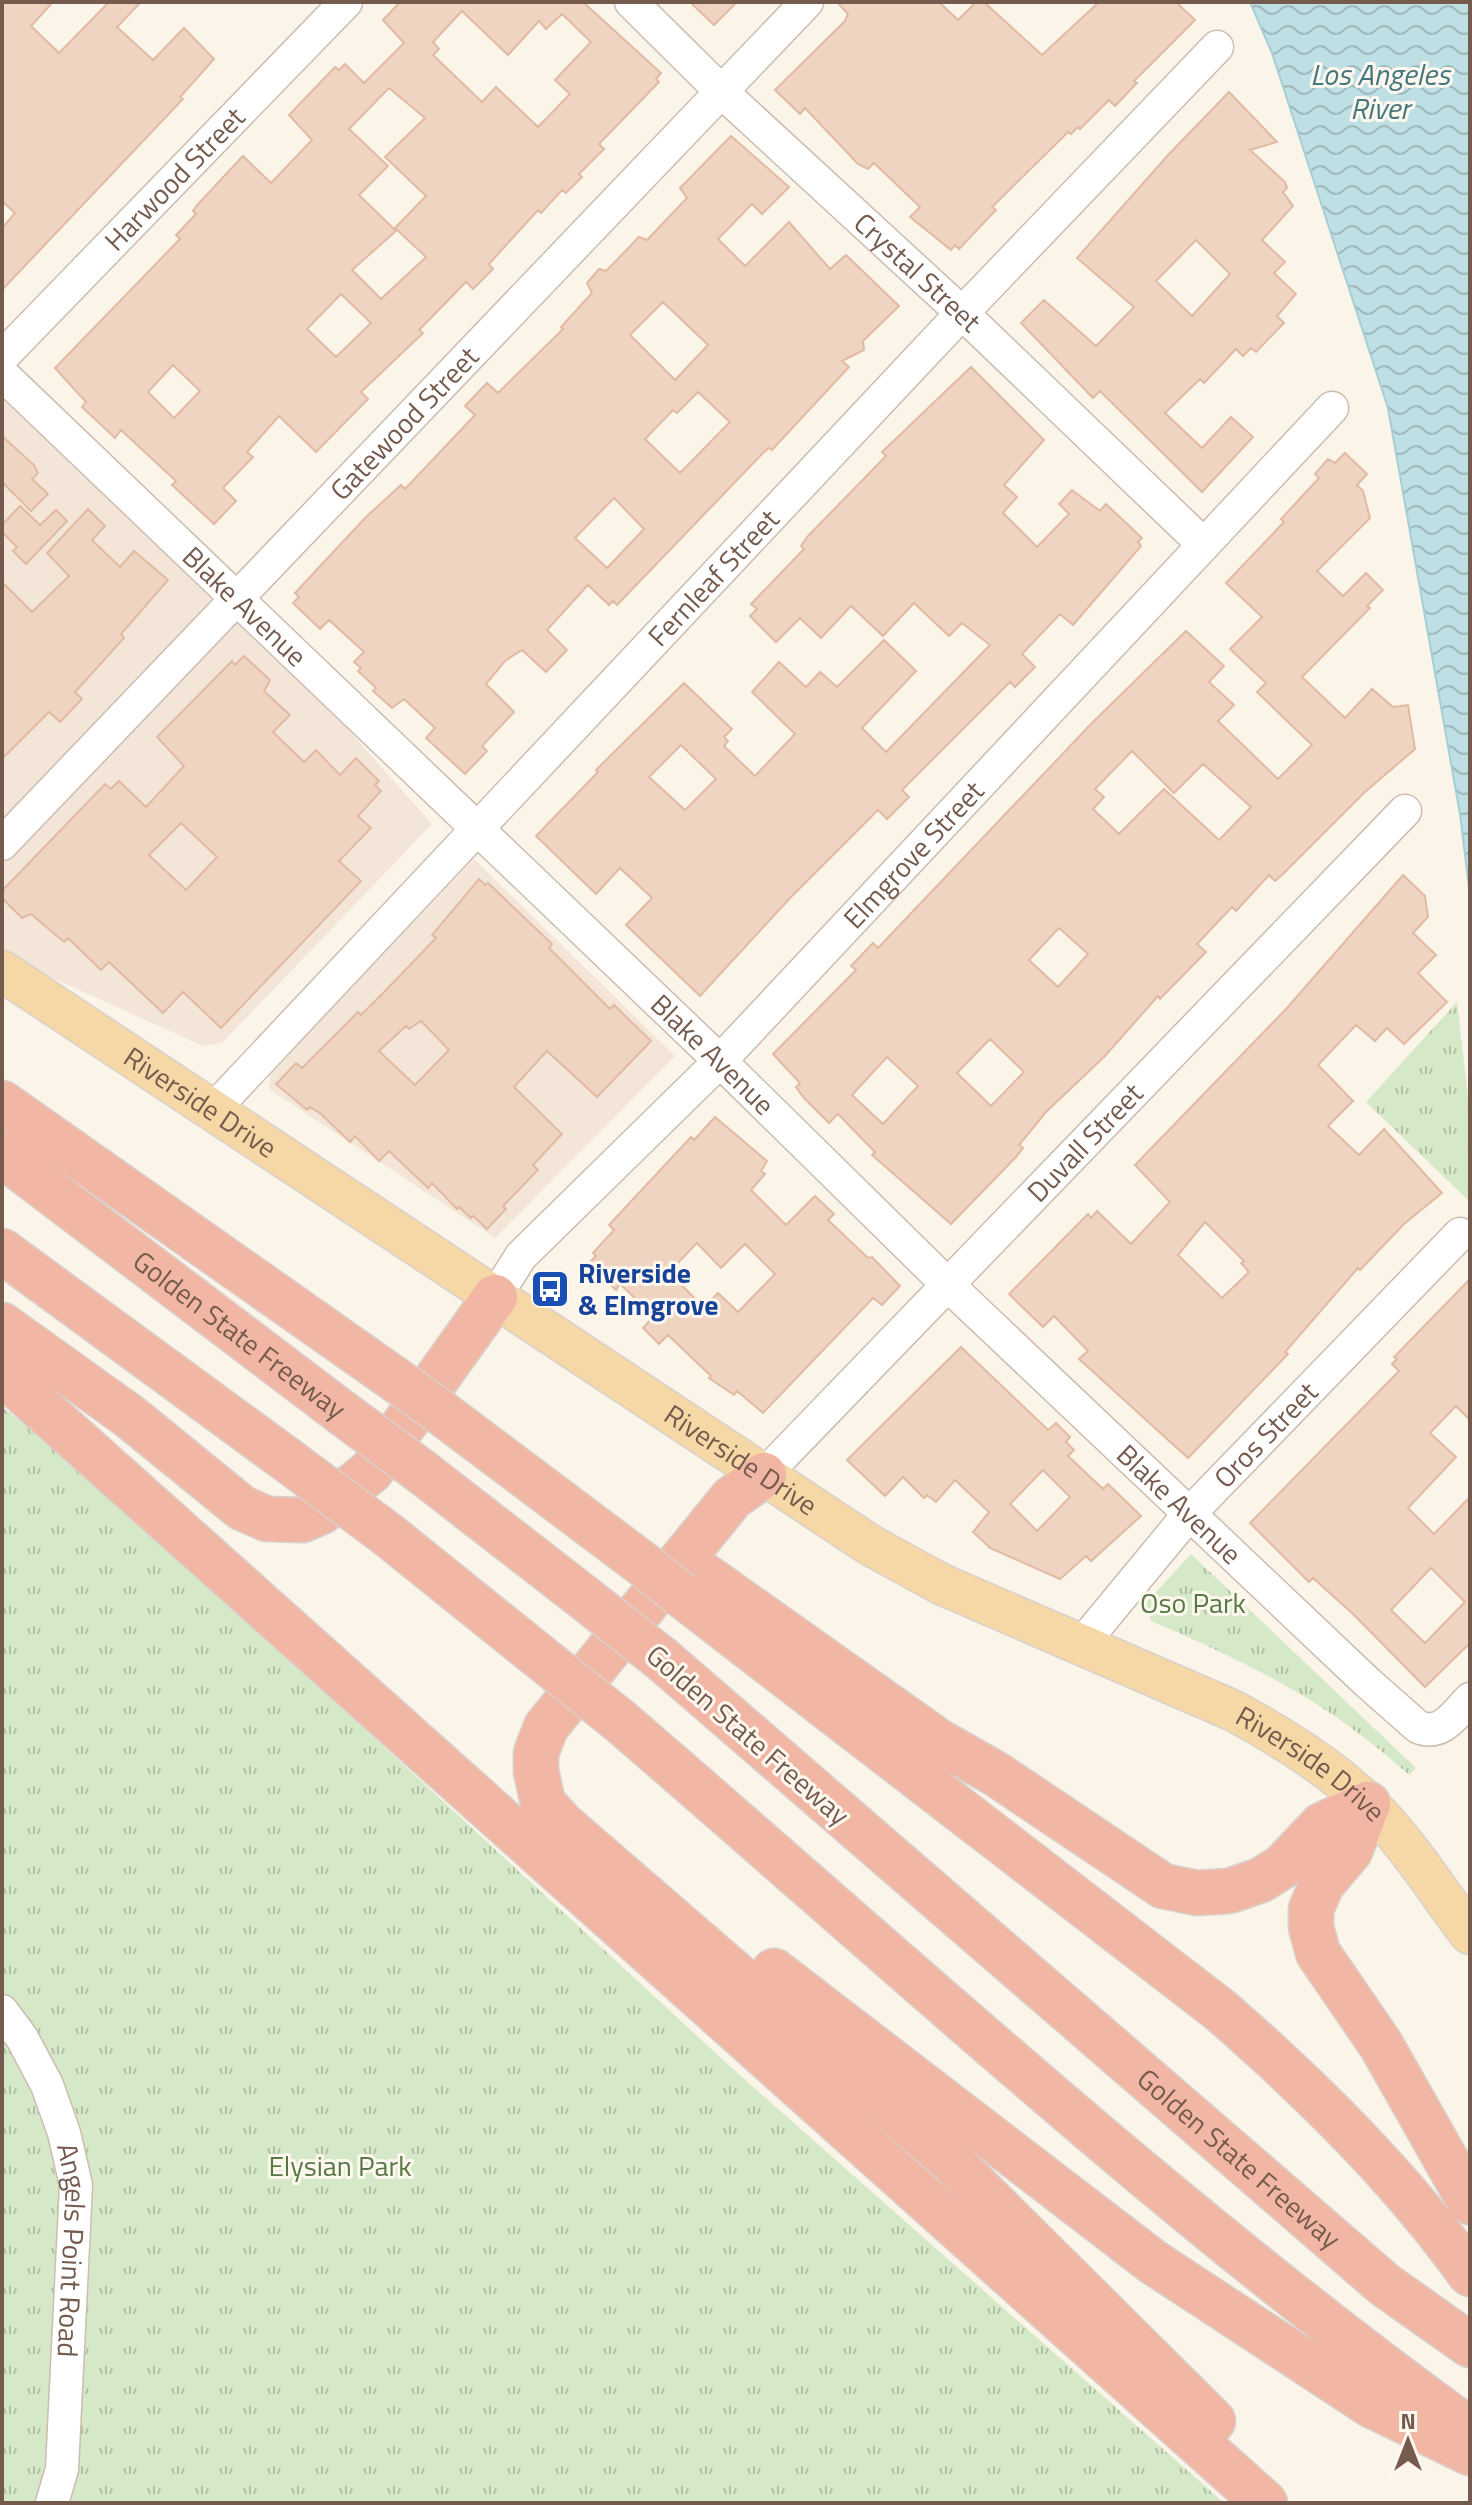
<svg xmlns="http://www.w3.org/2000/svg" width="1472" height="2505" viewBox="0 0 1472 2505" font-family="'Titillium Web',sans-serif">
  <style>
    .residential { fill: #f3e6d8 }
    .park { fill: url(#park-tufts) }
    .water { fill: url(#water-waves); stroke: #a5ced5; stroke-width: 2 }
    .building { fill: #efd4c2; stroke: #e1baa3; stroke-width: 2; fill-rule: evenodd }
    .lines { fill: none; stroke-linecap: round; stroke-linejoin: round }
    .minor-casing { stroke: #cdbcaf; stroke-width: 35 }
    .major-casing { stroke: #d8d1cd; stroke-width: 43 }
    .highway-casing { stroke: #d8d1cd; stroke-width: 47 }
    .minor { stroke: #fff; stroke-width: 32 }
    .major { stroke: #f6d7a6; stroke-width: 40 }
    .highway { stroke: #f2b7a4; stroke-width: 44 }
    .highway-bridge-casing { stroke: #d8d1cd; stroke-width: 47; stroke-linecap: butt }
    .highway-bridge { stroke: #f2b7a4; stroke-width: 44 }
    .labels { text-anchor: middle; stroke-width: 6; stroke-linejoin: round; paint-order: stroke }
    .street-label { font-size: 28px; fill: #755b4e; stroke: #fef8ef }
    .transit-label { font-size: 28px; font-weight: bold; fill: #164399; stroke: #fef8ef; text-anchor: start }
    .park-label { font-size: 28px; fill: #567946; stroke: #fef8ef }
    .water-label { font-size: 30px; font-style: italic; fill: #45777f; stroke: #fef8ef }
  </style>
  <defs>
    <pattern id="park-tufts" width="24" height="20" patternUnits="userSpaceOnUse" patternTransform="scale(2)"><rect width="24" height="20" fill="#d5e9c8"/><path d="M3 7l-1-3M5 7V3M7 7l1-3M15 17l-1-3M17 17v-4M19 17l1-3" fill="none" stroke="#b1c0a5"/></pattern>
    <pattern id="water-waves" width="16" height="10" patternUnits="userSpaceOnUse" patternTransform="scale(2)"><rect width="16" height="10" fill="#bedfe4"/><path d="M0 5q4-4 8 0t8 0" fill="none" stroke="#9fb8bb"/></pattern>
  </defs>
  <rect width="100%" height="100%" fill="#fbf4e9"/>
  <!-- residential -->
  <path class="residential" d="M2 383 228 598 2 836Z
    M235 603 432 824 222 1043 203 1046 2 955V852Z
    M474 859 675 1056 495 1238 269 1089 270 1074Z"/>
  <!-- park -->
  <path class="park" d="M1457 1002 1470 1114V1202L1366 1102Z
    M2 1407 92 1477 734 2070 1224 2503H2Z
    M1191 1554 1416 1768 1409 1775C1327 1701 1251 1664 1151 1621L1145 1604Z"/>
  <!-- water -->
  <path class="water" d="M1250 2H1470V896L1460 814 1388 408 1272 53Z"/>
  <!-- building -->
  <path class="building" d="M2 2H53L31 26 59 53 109 2H141L117 27 153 60 184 28 214 59 180 97 183 99 2 290V228L15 213 2 201Z
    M400 2H583L661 73 656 79 659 82 599 144 604 149 579 174 582 177 566 193 562 190 541 213 538 210 489 264 493 269 473 289 466 282 419 330 423 333 361 392 368 399 316 452 279 416 247 452 253 457 223 488 236 501 214 524 172 485 176 481 121 430 115 438 82 407 86 402 55 368 180 239 176 235 196 214 193 211 197 205 243 156 271 183 312 140 289 115 335 67 339 70 345 64 364 83 404 43 383 20ZM462 11 508 55 539 21 546 29 562 14 591 42 555 80 570 94 538 127 496 87 482 102 433 55 439 49 433 42ZM389 88 425 118 385 157 426 196 395 228 426 257 381 299 352 270 396 231 359 195 388 166 349 129ZM341 294 371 323 336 357 307 329ZM173 365 200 391 174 418 148 392Z
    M690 2H737L714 25Z
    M837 2H939L958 20 976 2H984L1042 55 1099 2H1176L1195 20 1134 81 1137 83 1115 106 1109 100 1080 129 1078 127 1071 134 1068 132 992 207 996 210 959 249 955 245 951 250 910 217 920 207 874 163 868 169 858 164 805 108 800 114 775 90 845 21 848 14Z
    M1229 92 1277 142 1250 150 1285 182 1287 188 1283 192 1293 206 1262 240 1285 262 1274 273 1296 294 1277 316 1284 323 1256 352 1251 348 1243 356 1236 349 1204 383 1200 379 1165 413 1202 448 1231 417 1253 437 1202 492 1100 391 1093 398 1021 323 1044 300 1096 346 1134 307 1077 258 1169 154ZM1196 240 1230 274 1192 316 1156 281Z
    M731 136 789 187 762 214 752 204 718 239 745 266 789 222 830 269 846 255 899 306 863 341 864 350 842 361 849 367 772 450 769 448 763 453 617 605 613 601 609 605 588 585 547 630 567 650 546 672 522 650 505 661 486 684 514 712 482 746 487 751 465 774 426 738 435 728 404 699 392 708 373 691 376 688 358 671 361 668 354 662 364 652 329 620 320 629 293 603 299 597 295 593 366 517 401 485 405 489 475 415 465 406 487 383 498 393 563 329 561 327 592 293 587 283 599 269 606 271 639 237 647 240 687 198 680 188ZM663 302 708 345 675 380 630 335ZM698 392 730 422 680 473 645 439 673 410 677 413ZM614 498 644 529 607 568 575 538Z
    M971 367 1044 440 1004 485 1017 497 1003 513 1037 547 1069 514 1059 504 1072 490 1100 511 1106 504 1142 538 1138 542 1141 546 1073 625 1060 614 1022 654 1035 667 1015 687 1010 682 902 790 909 797 887 819 878 810 791 897 700 996 626 925 652 898 620 868 596 894 536 836 598 772 596 770 684 683 732 729 724 737 728 741 724 746 755 776 795 734 752 692 779 662 806 687 820 672 837 687 884 640 916 671 862 728 886 752 990 645 962 623 949 636 914 603 883 636 851 606 821 638 800 618 776 642 750 616 757 609 751 604 804 549 801 546 808 536 886 456 882 452ZM681 745 716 779 685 810 649 777Z
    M2 436 34 465 38 473 32 479 48 494 31 511 2 482Z
    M1345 453 1367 474 1357 485 1363 491 1370 518 1317 571 1343 596 1366 573 1383 590 1367 606 1370 608 1302 677 1345 718 1372 689 1393 707 1408 705 1415 749 1365 792 1282 875 1275 881 1269 875 1236 911 1232 907 1197 944 1206 952 1160 999 1158 996 1105 1056 1046 1112 1019 1145 1023 1148 1016 1157 951 1224 872 1155 875 1152 838 1114 829 1123 804 1098 796 1087 800 1083 773 1054 856 970 851 966 873 943 878 948 1092 723 1186 631 1224 666 1209 682 1234 705 1218 721 1278 779 1312 745 1257 692 1266 683 1230 649 1262 617 1226 583 1284 522 1281 519 1319 478 1315 474 1328 459 1335 463ZM1132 751 1174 793 1203 764 1251 807 1219 840 1164 789 1119 834 1093 809 1104 797 1095 789ZM1059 928 1088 954 1058 987 1029 960ZM990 1039 1024 1072 991 1106 957 1073ZM887 1057 918 1086 883 1124 852 1095Z
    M20 506 40 525 56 510 67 521 26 564 13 551 17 547 2 532V525Z
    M88 509 105 526 92 540 120 567 134 551 168 580 121 634 124 638 75 692 82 699 60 722 49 712 2 759V582L32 612 69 576 47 553Z
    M244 656 270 680 264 691 290 715 273 732 304 762 316 750 340 775 356 758 379 781 375 785 381 791 358 816 371 828 339 861 361 881 221 1028 183 992 163 1013 109 962 101 970 68 938 64 942 31 914 22 918 2 898V891L105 784 111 789 119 781 146 807 184 766 157 737 232 661 235 665ZM181 823 217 857 186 890 149 855Z
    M1403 875 1425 896 1428 917 1413 933 1436 955 1418 973 1447 1002 1404 1044 1387 1028 1375 1041 1356 1025 1318 1065 1353 1101 1328 1126 1359 1155 1384 1129 1442 1193 1404 1224 1360 1270 1358 1268 1285 1352 1288 1354 1188 1458 1079 1359 1088 1351 1054 1316 1043 1327 1009 1294 1088 1214 1091 1218 1097 1211 1131 1244 1170 1202 1135 1165 1287 1008ZM1205 1222 1244 1261 1241 1263 1249 1272 1222 1298 1178 1255Z
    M479 879 485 885 488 883 552 944 549 948 610 1009 614 1005 651 1041 597 1097 547 1051 514 1087 562 1134 533 1165 538 1170 503 1206 506 1209 487 1229 473 1216 471 1218 459 1207 457 1209 432 1183 428 1188 389 1151 379 1161 355 1136 350 1142 321 1114 310 1107 307 1110 276 1084 296 1063 302 1068 358 1012 361 1015 388 988 436 938 432 935ZM421 1021 449 1050 415 1085 379 1051 406 1026 409 1029Z
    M715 1117 767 1161 761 1171 765 1174 751 1190 786 1225 815 1196 834 1214 828 1220 868 1258 872 1257 900 1286 882 1305 873 1298 763 1413 737 1391 734 1395 709 1378 711 1376 668 1335 659 1344 643 1328 654 1316 620 1284 616 1290 588 1264 596 1256 593 1253 614 1230 609 1225 691 1137 694 1140ZM697 1243 721 1268 745 1244 775 1274 738 1312 718 1293 704 1308 669 1272Z
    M1470 1279V1420L1456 1406 1430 1433 1456 1457 1408 1508 1434 1534 1470 1497V1643L1425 1687 1353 1614 1313 1578 1309 1582 1250 1523 1399 1371 1392 1364 1397 1359 1394 1357ZM1431 1568 1465 1602 1425 1643 1391 1610Z
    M961 1347 1048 1430 1056 1423 1070 1437 1066 1442 1074 1450 1068 1456 1103 1489 1108 1484 1141 1516 1091 1561 1086 1556 1060 1579 990 1548 973 1532 989 1512 955 1480 936 1502 927 1495 924 1498 903 1477 885 1496 847 1460ZM1043 1470 1070 1497 1037 1531 1010 1504Z"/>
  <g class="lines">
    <!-- minor casing -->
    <g class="minor-casing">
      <g id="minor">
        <path id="s1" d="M631 2 723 93 962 313 1202 543"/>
        <path id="s2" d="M2 357 346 2"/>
        <path id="s3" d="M2 374 720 1061 948 1285 1367 1682 1418 1727C1442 1737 1455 1714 1470 1699"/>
        <path id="s4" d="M2 844 807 2"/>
        <path id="s5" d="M212 1111 962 313 1217 47"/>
        <path id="s6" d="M495 1297 521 1256 720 1061 1332 408"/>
        <path id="s7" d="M764 1475 1405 811"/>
        <path id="s8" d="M1081 1645 1190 1513 1460 1234"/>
        <path id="s9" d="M2 2011 22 2038 47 2085 64 2133 76 2185 62 2469 52 2503"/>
      </g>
    </g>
    <!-- major casing -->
    <g class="major-casing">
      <g id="major">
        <path id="s10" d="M2 971 870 1545 941 1584 1234 1711C1281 1737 1327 1765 1366 1802 1406 1840 1437 1891 1470 1934"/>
      </g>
    </g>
    <!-- highway casing -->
    <g class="highway-casing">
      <g id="highway">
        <path d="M2 1103 403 1385"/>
        <path id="s11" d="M2 1155 341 1412"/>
        <path d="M2 1251 290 1462"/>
        <path d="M2 1325 129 1416 242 1508 267 1519 302 1520 321 1512 371 1471 495 1297"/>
        <path d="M2 1373 1265 2503"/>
        <path d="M443 1414 644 1565"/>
        <path d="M422 1472 587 1600"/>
        <path d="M764 1475 732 1498 546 1727 536 1753V1771L543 1803 562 1824 948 2158 1213 2421"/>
        <path d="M387 1534 535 1653"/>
        <path d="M698 1571 938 1741 996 1774 1163 1886 1197 1893 1229 1891 1261 1880 1283 1866 1322 1825 1368 1804"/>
        <path d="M680 1594 1220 2010C1312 2090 1399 2176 1470 2274"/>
        <path id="s12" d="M663 1660 1385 2285 1470 2345"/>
        <path d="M620 1721C899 1961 1171 2214 1470 2430"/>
        <path d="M1368 1804 1350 1851 1322 1884 1311 1909V1927L1318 1953 1381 2045 1470 2202"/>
        <path d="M774 1971 1153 2262 1371 2405 1470 2453"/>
      </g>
    </g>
    <!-- minor -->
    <use href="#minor" class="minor"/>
    <!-- major -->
    <use href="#major" class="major"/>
    <!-- highway -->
    <use href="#highway" class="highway"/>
    <!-- highway-bridge casing -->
    <g class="highway-bridge-casing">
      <path id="highway-bridge" d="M403 1385 443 1414
        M341 1412 422 1472
        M290 1462 387 1534
        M644 1565 680 1594
        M587 1600 663 1660
        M535 1653 620 1721"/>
    </g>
    <!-- highway-bridge -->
    <use href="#highway-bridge" class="highway-bridge"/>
  </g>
  <!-- icons -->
  <defs>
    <g id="bus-square" transform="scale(2)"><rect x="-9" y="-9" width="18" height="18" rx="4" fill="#1a4fb4" stroke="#fef8ef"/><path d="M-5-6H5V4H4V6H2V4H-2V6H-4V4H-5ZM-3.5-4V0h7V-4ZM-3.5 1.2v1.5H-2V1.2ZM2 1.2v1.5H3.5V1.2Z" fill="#fff"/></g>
  </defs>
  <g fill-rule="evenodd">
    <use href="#bus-square" x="550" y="1289"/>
  </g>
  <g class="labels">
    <!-- street labels -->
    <g class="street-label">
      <text dy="10" stroke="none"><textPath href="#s2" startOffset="248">Harwood Street</textPath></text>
      <text dy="10" stroke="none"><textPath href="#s1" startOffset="394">Crystal Street</textPath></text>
      <text dy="10" stroke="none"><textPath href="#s4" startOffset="582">Gatewood Street</textPath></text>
      <text dy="10" stroke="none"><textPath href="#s5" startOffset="732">Fernleaf Street</textPath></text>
      <text dy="10" stroke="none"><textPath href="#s3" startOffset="336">Blake Avenue</textPath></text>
      <text dy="10" stroke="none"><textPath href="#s6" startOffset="610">Elmgrove Street</textPath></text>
      <text dy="10" stroke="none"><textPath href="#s3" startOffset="984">Blake Avenue</textPath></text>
      <text dy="10" stroke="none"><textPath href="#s10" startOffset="238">Riverside Drive</textPath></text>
      <text dy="10" stroke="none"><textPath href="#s7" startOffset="462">Duvall Street</textPath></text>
      <text dy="10" stroke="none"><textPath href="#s11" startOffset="298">Golden State Freeway</textPath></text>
      <text dy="10" stroke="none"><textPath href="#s8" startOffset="280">Oros Street</textPath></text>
      <text dy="10" stroke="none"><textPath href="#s10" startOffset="886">Riverside Drive</textPath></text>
      <text dy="10" stroke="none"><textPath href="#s3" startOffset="1632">Blake Avenue</textPath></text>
      <text transform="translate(748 1735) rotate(41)" y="10">Golden State Freeway</text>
      <text dy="10" stroke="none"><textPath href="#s10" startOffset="1534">Riverside Drive</textPath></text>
      <text dy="10" stroke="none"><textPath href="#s12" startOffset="762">Golden State Freeway</textPath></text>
      <text dy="10" stroke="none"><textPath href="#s9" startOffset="256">Angels Point Road</textPath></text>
    </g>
    <!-- transit labels -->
    <g class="transit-label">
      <text x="578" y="1283">Riverside<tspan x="578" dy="32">&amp; Elmgrove</tspan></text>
    </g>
    <!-- park labels -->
    <g class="park-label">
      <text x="1193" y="1613">Oso Park</text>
      <text x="340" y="2176">Elysian Park</text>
    </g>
    <!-- water labels -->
    <g class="water-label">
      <text x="1380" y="85">Los Angeles<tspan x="1380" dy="34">River</tspan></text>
    </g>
  </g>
  <!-- border -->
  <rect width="1472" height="2505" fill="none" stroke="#755b4e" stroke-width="8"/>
  <!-- north arrow -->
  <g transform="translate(1408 2441)" stroke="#fef8ef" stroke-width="6" paint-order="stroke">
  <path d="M0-6L14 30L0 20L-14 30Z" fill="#755b4e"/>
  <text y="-12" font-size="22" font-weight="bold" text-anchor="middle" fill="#755b4e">N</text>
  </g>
</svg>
